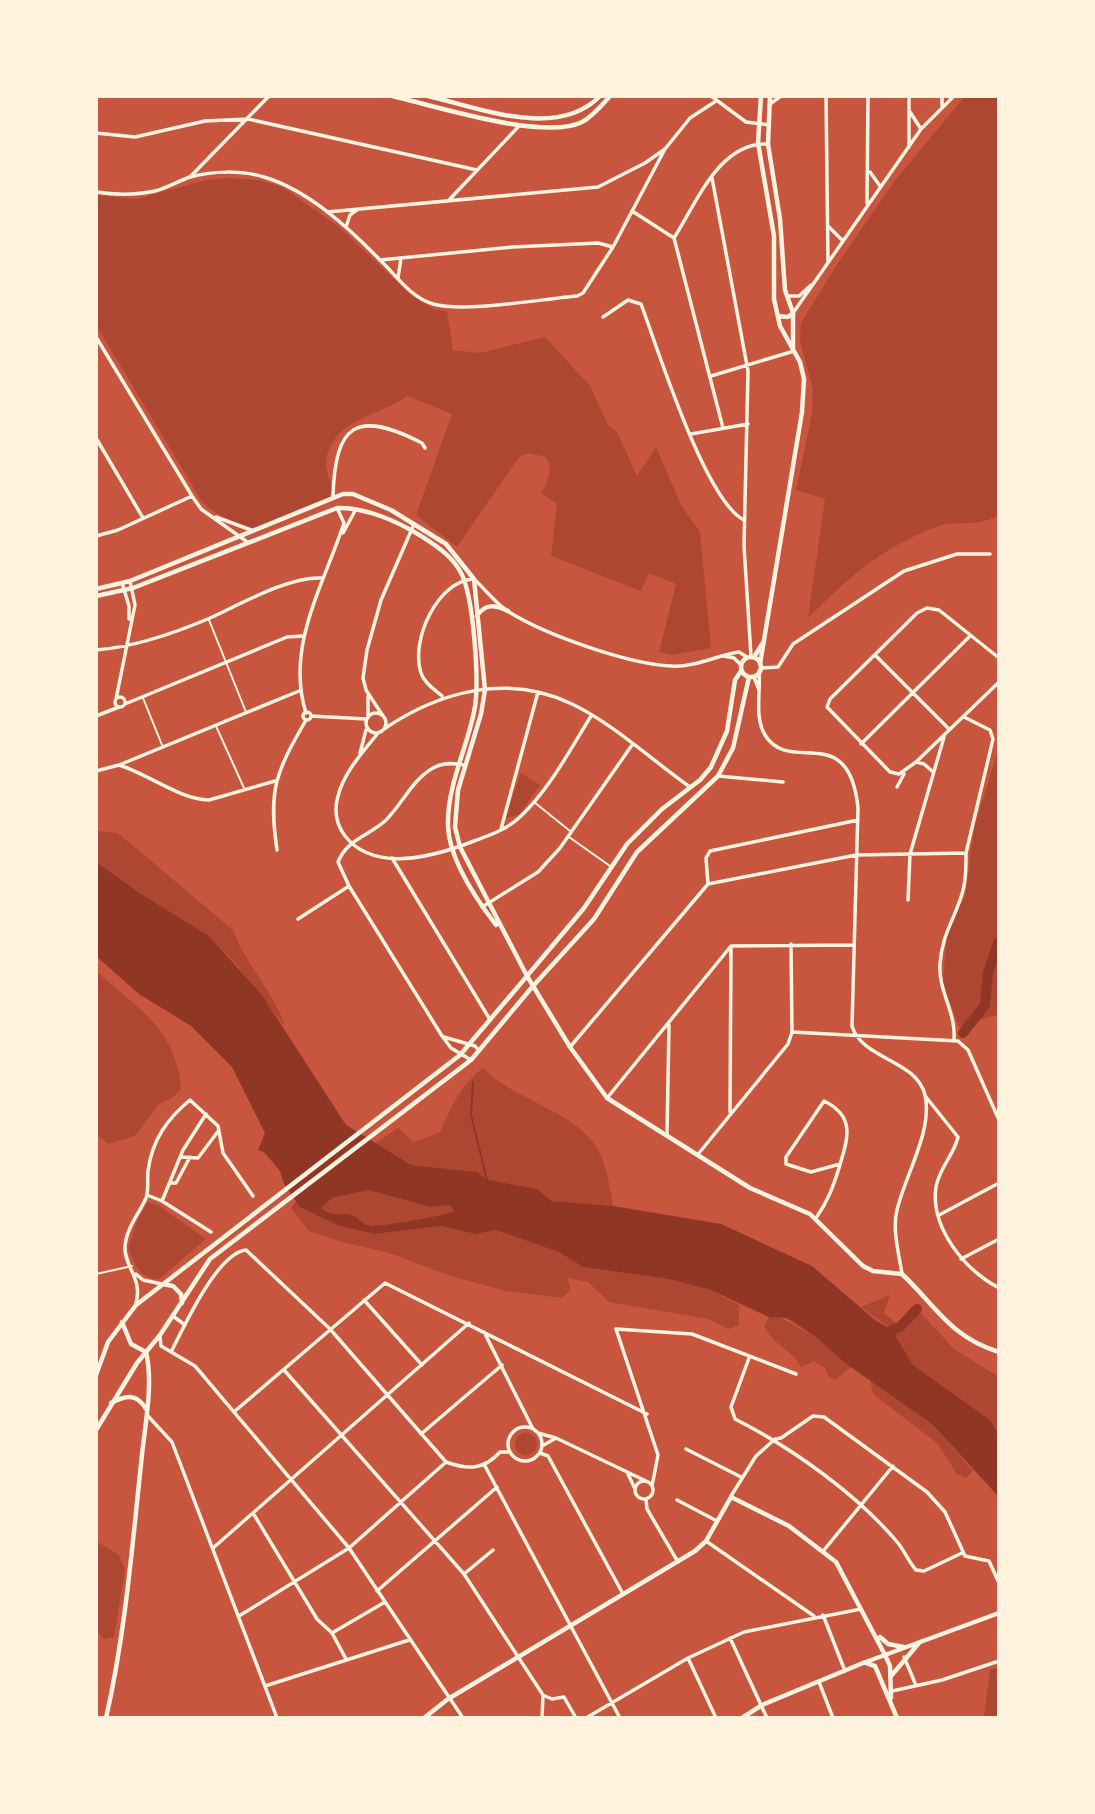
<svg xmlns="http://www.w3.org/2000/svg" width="1095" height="1814" viewBox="0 0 1095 1814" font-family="'Alegreya Sans',sans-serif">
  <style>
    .green { fill: #ae4732 }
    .water { fill: #8f3625; fill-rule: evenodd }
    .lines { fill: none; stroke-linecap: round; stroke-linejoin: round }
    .stream { stroke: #8f3625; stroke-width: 2 }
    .river { stroke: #8f3625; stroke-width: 10 }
    .service { stroke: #fff3e0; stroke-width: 2 }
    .minor { stroke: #fff3e0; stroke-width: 3.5 }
    .tertiary { stroke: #fff3e0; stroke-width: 4.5 }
    .secondary { stroke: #fff3e0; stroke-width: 4.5 }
  </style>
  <rect width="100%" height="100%" fill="#c8553d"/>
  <!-- green -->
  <path class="green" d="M965 96H999V515C974 529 958 519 936 527 881 548 849 577 808 618L825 499 796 490 812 413 813 389 800 341 801 323 836 266 894 182Z
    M227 178 259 180 282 187 339 227 413 297 435 310 447 311 453 350 480 353 545 337 590 386 608 425 617 432 637 476 656 447 681 505 700 532 711 648 672 655 659 652 676 584 649 573 641 591 551 556 557 504 541 493C548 481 554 470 546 457L528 453 519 457 457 547 416 515 452 414 407 396C378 418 334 417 326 461 324 473 336 486 329 497L251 529C231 521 216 516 201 500L96 325V195L137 199 206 180Z
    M999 747V1014L959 1027 943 982 947 934 954 914 965 897 974 829Z
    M521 773 540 785 519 815 505 818Z
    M96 831 118 833 233 930C246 965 273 991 285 1026L236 964 209 936 141 894 96 862Z
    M96 971C136 1008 176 1027 181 1089L172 1098 158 1105 135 1136 108 1144 96 1133Z
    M483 1068C512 1098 566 1109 591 1140 607 1158 609 1184 613 1206L552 1201 537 1189 487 1180 477 1172 413 1165 376 1143 398 1128 414 1142 440 1132C451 1106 461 1085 483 1068Z
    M368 1190 396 1195 431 1207 450 1205 454 1211C450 1215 380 1227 372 1226 364 1225 360 1218 353 1216 341 1212 332 1218 321 1208L326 1200Z
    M148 1202 158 1205 206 1239 159 1279C139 1279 136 1265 128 1249L138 1219Z
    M296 1202 340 1226 375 1234 440 1226 476 1234 496 1230 559 1252 583 1267 669 1279 711 1290 739 1305V1325L729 1329 708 1319 609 1302 588 1282 567 1278 571 1289 562 1298 506 1291 454 1277 389 1253 339 1241 309 1231 291 1208Z
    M890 1295 884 1313 900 1326 917 1309 954 1349 999 1377V1435L990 1420 913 1365 892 1330 861 1307Z
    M777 1316 816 1337 851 1367 836 1379 829 1377 825 1368 814 1361 801 1367C791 1349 772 1344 764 1326L769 1317Z
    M870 1380 932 1424 973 1471 966 1478 957 1474 937 1443 873 1394Z
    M515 1444a11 11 0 1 1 22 0a11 11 0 1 1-22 0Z
    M96 1541 119 1555 125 1570 114 1637 104 1639 96 1629Z
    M999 1668V1718H984L990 1669Z"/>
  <!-- water -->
  <path class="water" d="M96 862 141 894 209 936 262 995 346 1125 412 1165 477 1172 488 1180 537 1189 552 1201 613 1206 721 1224 812 1266 875 1320 892 1330 913 1365 990 1420 999 1435V1497L932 1424 845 1363 816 1337 787 1318 769 1317 711 1290 669 1279 583 1267 559 1252 496 1230 476 1234 440 1226 375 1234 340 1226 300 1207 284 1184 280 1171 264 1152 258 1150 265 1133 232 1067 191 1026 139 994 96 956ZM369 1190 431 1207 450 1205 454 1211C450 1215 378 1227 370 1226 363 1224 358 1217 351 1215 339 1212 332 1218 321 1208L332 1198Z"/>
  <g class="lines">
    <!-- stream -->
    <path class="stream" d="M473 1082 471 1115 487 1180"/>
    <!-- river -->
    <path class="river" d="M963 1033 985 1005 988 972 999 941
      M887 1342 892 1330 900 1327 917 1309"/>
    <!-- service -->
    <path class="service" d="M209 620 246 712
      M143 698 162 745
      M216 726 244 788
      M534 802 570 831
      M569 837 610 866
      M96 1274 132 1266"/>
    <!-- minor -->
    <path class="minor" d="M711 96 746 122 769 125
      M826 96 828 262
      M909 96V147
      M770 104 781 96
      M942 108V96
      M910 112 921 129
      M96 133 135 137 205 121 248 119 477 170
      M870 172 880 186
      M190 177 269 96
      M712 178 748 371 744 546 751 656
      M96 192C116 195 136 195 155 191 167 188 178 181 190 177 213 171 241 170 264 177 308 190 349 228 380 260 397 276 410 297 433 304 466 313 541 299 577 296L583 293 613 247 665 149
      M448 201 520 125
      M867 203 868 96
      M632 211 674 238
      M327 212 598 187 645 163 665 149 690 118 716 101
      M828 226 842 240
      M346 227 350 215 358 209
      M674 238 723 428
      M674 238C697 202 720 141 768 144
      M380 260 513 247 598 243 613 247
      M398 278 401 258
      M788 296H799L811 285
      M793 313 921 129 954 96
      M603 317 628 300 641 304C658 349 705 501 744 520
      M96 337 192 496 201 509 246 541
      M711 376 794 351
      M691 434 748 424
      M96 438 143 518
      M333 497C335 424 356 409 422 443L425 448
      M216 517 251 530
      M343 533 356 509
      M96 536 118 530 192 496
      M122 583 129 606V619
      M96 650C135 647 175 633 210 618 241 604 289 576 322 578
      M723 656 734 658 740 664
      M876 656 949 729
      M999 658 939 610 927 608 917 613 830 699 827 707 890 772 899 774 916 762 999 682
      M761 668 778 667 793 644 904 571 957 554H990
      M759 671C761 691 754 717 765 735 790 776 849 719 858 808L852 1026C862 1060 916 1059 925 1095 933 1131 905 1175 897 1210 892 1229 899 1254 902 1274
      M754 677 759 690
      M368 696V716
      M442 696C435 690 424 683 421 673 410 640 438 580 474 579 485 589 496 604 509 612 546 635 628 664 671 666 693 668 718 655 739 652L747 657
      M115 702a5 5 0 1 1 10 0a5 5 0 1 1-10 0Z
      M116 699 135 605 130 581
      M125 704 287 637 303 636
      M303 716a4 4 0 1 1 8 0a4 4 0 1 1-8 0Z
      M366 723a10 10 0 1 1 20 0a10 10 0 1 1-20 0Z
      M306 713C285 647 324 584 344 523L337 508
      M96 716 119 707
      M311 716 366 719
      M383 716 366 690 363 678 367 650 381 600 414 524
      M384 729C440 691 508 673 572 704 612 723 653 761 690 787
      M378 733C363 752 344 772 338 796 334 810 336 824 345 836 375 874 436 856 474 841 490 835 508 829 521 816 550 788 570 750 591 716
      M861 744 969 637
      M360 753 366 730
      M916 762 924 764 932 771
      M119 765C148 774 179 799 209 800L275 781
      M465 765C454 763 443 762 433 768 412 780 403 803 386 820 369 836 347 839 338 862L349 886 442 1036 451 1048 471 1060
      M96 771 119 765 299 691
      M718 776 783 782
      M897 787 904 774
      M501 829 538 692
      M277 850C268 789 276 772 306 720
      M392 858 489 1018
      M708 884 856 855 966 853 993 739 990 730 964 717
      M708 884 706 858 710 851 858 820
      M908 900 910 854 944 737
      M482 907 538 872 560 848 632 745
      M298 919 349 886
      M792 1032 958 1041 968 1050 999 1120
      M444 1037 475 1046 479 1051
      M954 1039C956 1012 938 991 940 964 942 935 953 922 961 897 966 883 966 868 966 853
      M570 1047 708 884
      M926 1097 958 1137C954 1155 939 1168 936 1187 930 1228 965 1270 999 1288
      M607 1098 731 946 853 945
      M730 1112 731 948
      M667 1134 669 1025
      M699 1153 788 1044 792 1032 791 944
      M180 1157 198 1158 219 1130
      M170 1183H176L190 1157
      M147 1195 162 1201 211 1232
      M162 1201 183 1150 206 1114
      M939 1215 999 1183
      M816 1218C828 1201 833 1187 839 1168 847 1140 857 1117 824 1101L786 1157V1164L811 1172 840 1164
      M961 1259 999 1239
      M136 1274 143 1280 162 1284
      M364 1300 422 1365
      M136 1303C143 1278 124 1267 125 1247 126 1228 139 1214 146 1198 149 1190 147 1179 148 1171 152 1140 167 1119 190 1100L218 1126 223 1153 253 1196
      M173 1316 185 1325
      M484 1332 533 1429
      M160 1337 161 1346 195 1366 349 1548 463 1718
      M171 1352C184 1327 217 1253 246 1250L330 1329 446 1462C468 1470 484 1470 500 1452H510
      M749 1358 731 1407 735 1419C792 1448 857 1494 898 1543 905 1552 909 1562 916 1570L924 1571 962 1553
      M284 1370 464 1574 543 1695 542 1718
      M235 1411 385 1283 647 1414
      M147 1415 172 1442 277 1718
      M508 1444a17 17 0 1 1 34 0a17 17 0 1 1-34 0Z
      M538 1433 556 1438 646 1481
      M421 1434 502 1365
      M542 1446 556 1438
      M686 1449 741 1477
      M540 1453 548 1456 623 1594
      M485 1466 620 1718
      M628 1474 635 1489
      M635 1490a9 9 0 1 1 18 0a9 9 0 1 1-18 0Z
      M652 1486 658 1455 616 1329 692 1334 796 1374
      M731 1496 756 1456 775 1439 781 1438 813 1416 824 1417 927 1492 945 1512 965 1556 989 1561 999 1583
      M646 1499 647 1509 678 1562
      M677 1500 717 1521
      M253 1513 317 1619 332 1633 346 1659
      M706 1541 814 1616
      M213 1548 469 1323
      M824 1550 893 1466
      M464 1574 493 1550
      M377 1591 497 1487
      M823 1615 845 1671
      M239 1616 349 1548 446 1462
      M332 1633 385 1602
      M730 1638 767 1718
      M904 1657 915 1683
      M688 1658 716 1718
      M819 1682 833 1718
      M265 1686 409 1640
      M892 1691 942 1680 999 1661
      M545 1696 552 1699 564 1697 576 1718
      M586 1718 688 1658 744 1632 861 1609"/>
    <!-- tertiary -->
    <path class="tertiary" d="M392 96C436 106 544 141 582 122 593 116 602 105 610 96
      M428 96C480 108 557 140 600 96
      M770 96 768 144 780 219 785 290 793 313V348
      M778 316 788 317 793 313
      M96 589 130 581 343 494H353L391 510 446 544 474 579 485 690 481 714 458 790 455 827 460 847 527 976 584 908 627 844 662 809 700 780 711 767 727 731 735 680 741 671
      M96 596 133 588 337 508C365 507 397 521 421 536 436 546 451 555 460 571 474 595 480 685 474 712 466 751 447 786 448 826 449 860 476 899 496 925
      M477 616C485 603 495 605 508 611
      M741 667a10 10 0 1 1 20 0a10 10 0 1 1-20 0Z
      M754 657 764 641
      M760 664 802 412 804 379 800 362 780 326 774 299V236L758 143 761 96
      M533 986 594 919 637 852 718 776 733 748 749 677
      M880 1637 888 1644 904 1647
      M106 1718C125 1635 132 1548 141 1464 144 1429 154 1386 146 1352
      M424 1718 448 1699 695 1551 706 1541 731 1497 789 1526 836 1562 885 1655"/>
    <!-- secondary -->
    <path class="secondary" d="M163 1284 173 1286 181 1294 182 1303
      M122 1322 131 1344 146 1352
      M96 1375 108 1342 136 1305 460 1055 527 976 570 1047 607 1098 750 1188 810 1214 863 1266 873 1271 902 1274C935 1305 951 1338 999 1352
      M111 1403C126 1395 137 1393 146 1409
      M96 1430 137 1363 160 1335 210 1259 471 1060 533 986
      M885 1655 890 1666 891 1698
      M866 1663 875 1666 897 1718
      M891 1676 919 1643
      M742 1718 762 1705 863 1663 999 1613"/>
  </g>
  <!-- border -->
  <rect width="1095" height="1814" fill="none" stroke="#fff3e0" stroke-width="196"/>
</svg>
